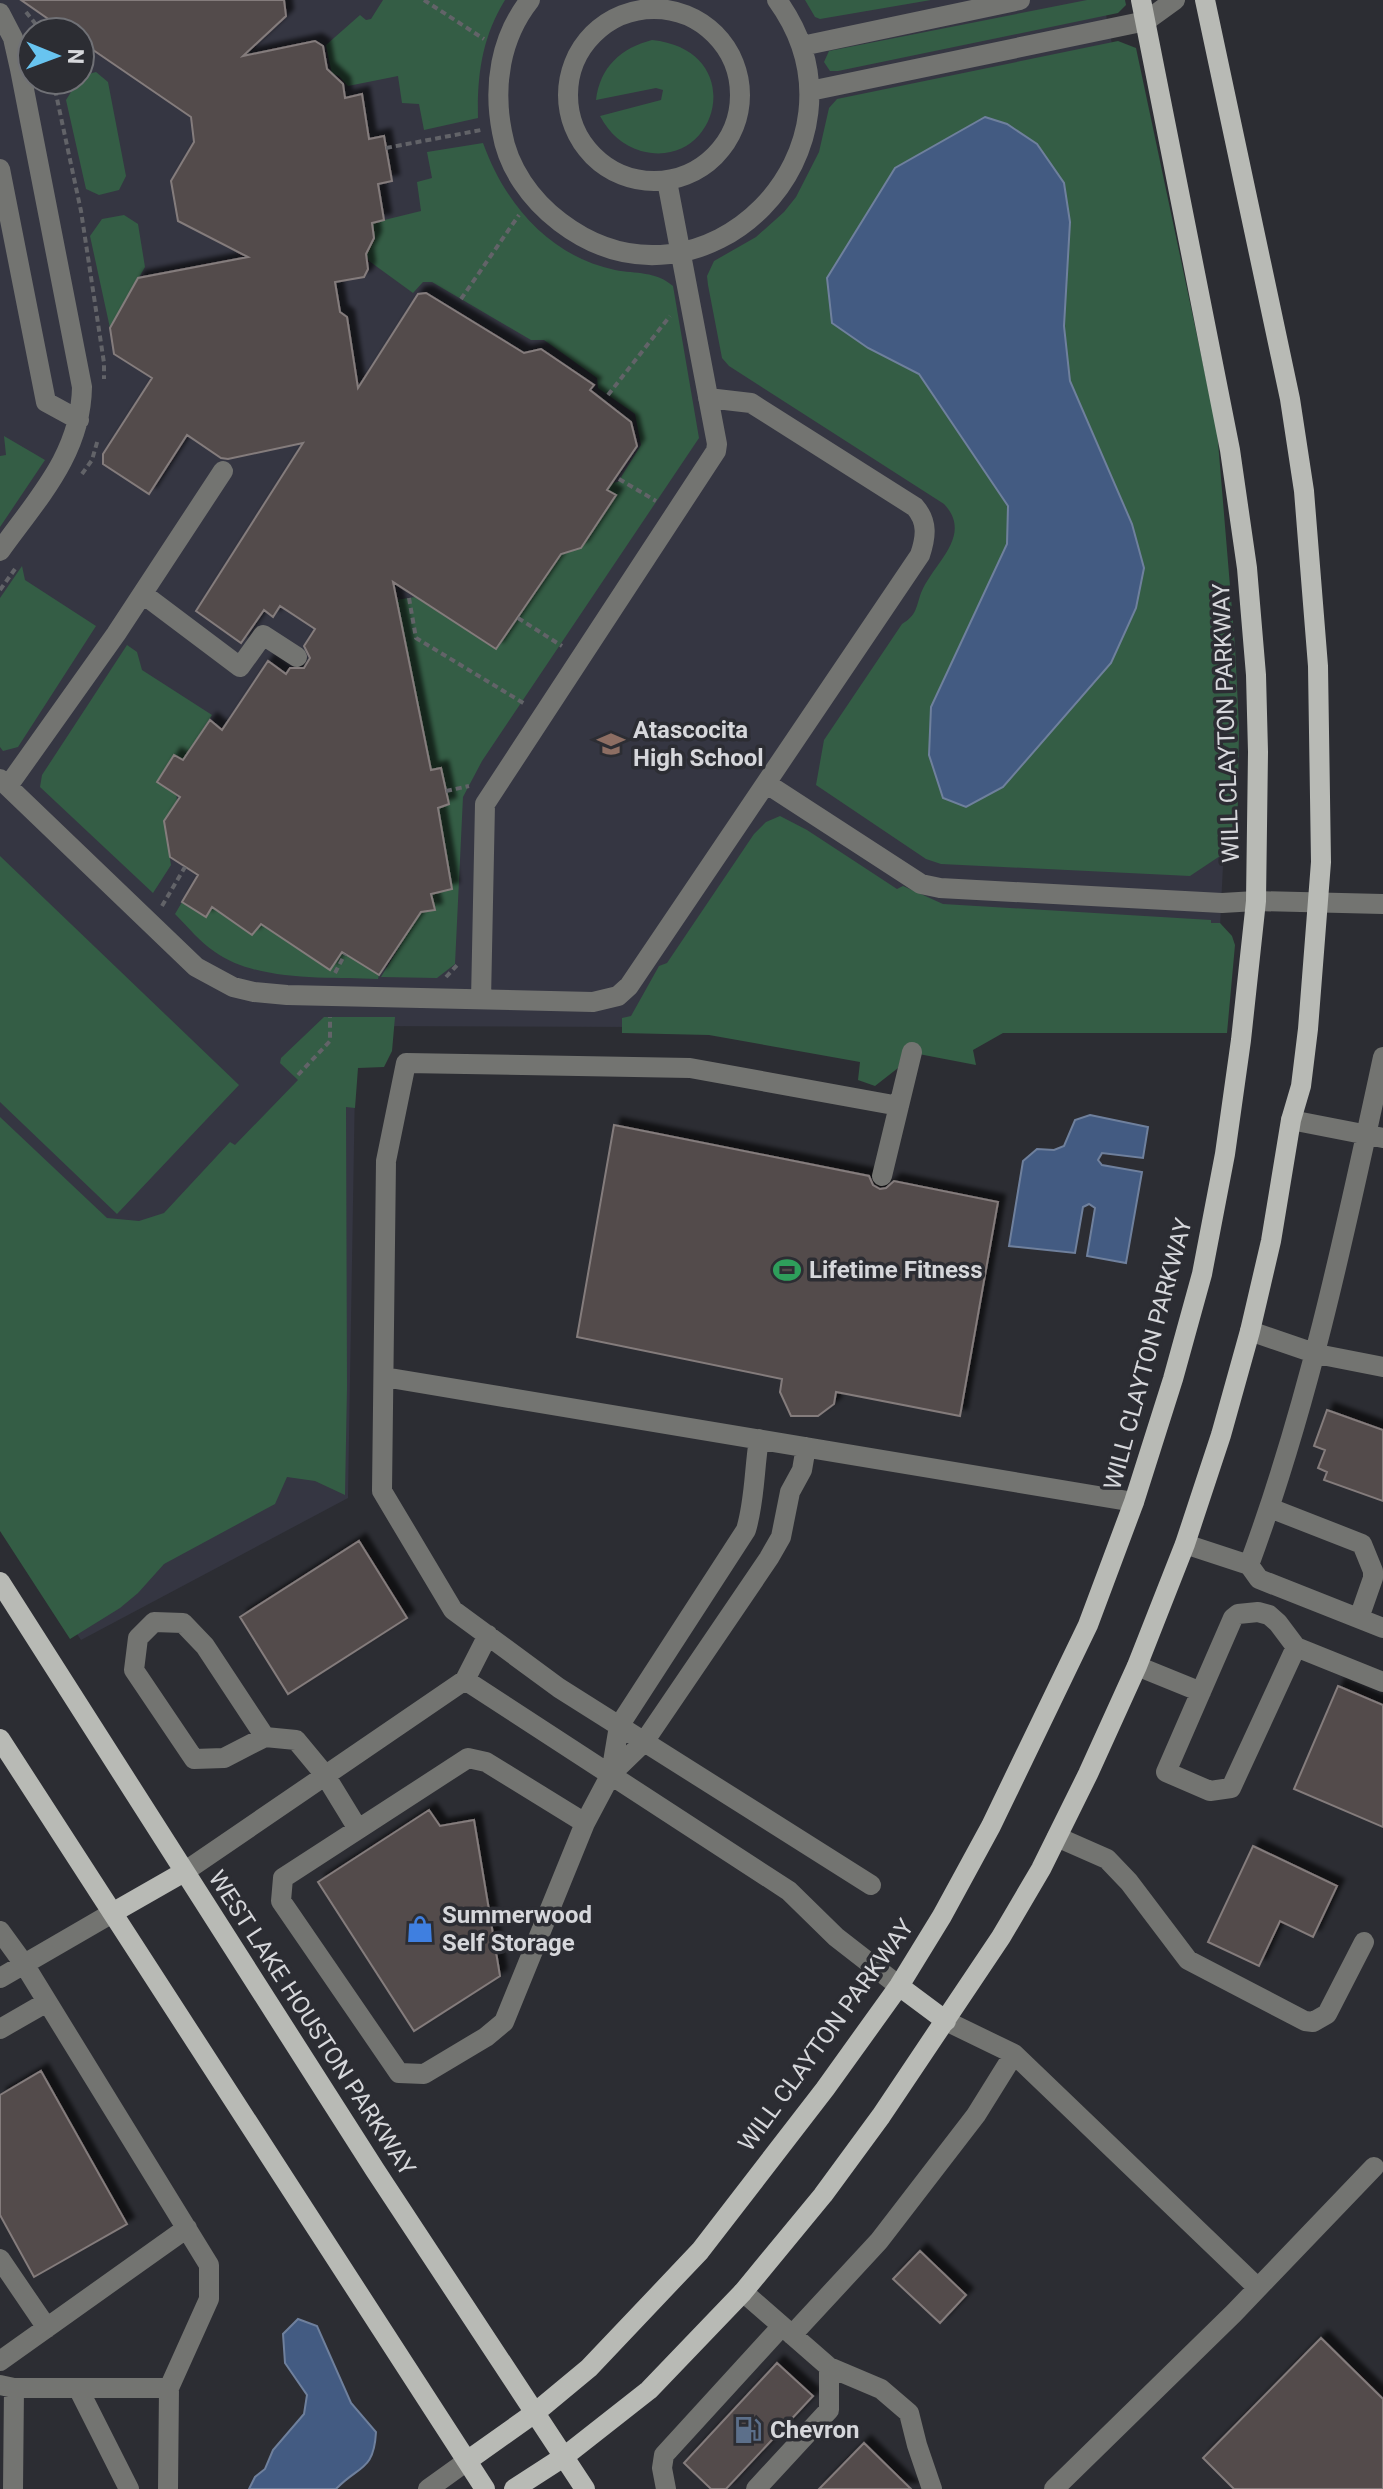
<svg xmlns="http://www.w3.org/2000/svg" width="1383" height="2489" viewBox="0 0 1383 2489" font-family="Roboto,sans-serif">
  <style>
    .built { fill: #353642; fill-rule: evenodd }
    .green { fill: #345d45 }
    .water { fill: #435b82; stroke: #6f809d; stroke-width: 2 }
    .building { fill: #534b4b; stroke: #847c7c; stroke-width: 2; filter: url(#shadow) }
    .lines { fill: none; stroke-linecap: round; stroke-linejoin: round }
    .path { stroke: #626368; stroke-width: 4; stroke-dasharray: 6 4; stroke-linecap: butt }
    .minor { stroke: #737471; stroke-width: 20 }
    .major { stroke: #b8bab5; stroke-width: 20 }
    .labels { text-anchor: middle; stroke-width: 7; stroke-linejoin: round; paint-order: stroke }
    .street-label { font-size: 24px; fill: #d6d7db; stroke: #2c2d33 }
    .poi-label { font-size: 24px; font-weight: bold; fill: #d6d7db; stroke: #2c2d33; text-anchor: start }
  </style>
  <defs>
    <filter id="shadow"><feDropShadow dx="7" dy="-7" stdDeviation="2" flood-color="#0009"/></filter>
  </defs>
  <rect width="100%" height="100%" fill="#2c2d33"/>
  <!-- built -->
  <path class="built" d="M0 0H1103L1205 497 1225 825 1215 1029 356 1026 348 1498 81 1640 0 1517ZM32 32H80V80H32Z"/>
  <!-- green -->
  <path class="green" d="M383 0H505C482 37 477 76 478 118L424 130 419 104 402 103 398 76 348 86 339 76 332 74 326 45 360 15 366 20 371 19Z
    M805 0H931L820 19 815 17Z
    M1087 0H1125L1126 5 1118 13 838 71H830L824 62 829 51Z
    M652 40C750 50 719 172 641 151 622 145 610 134 600 116L661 100 663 90 656 88 596 100C600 67 621 48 652 40Z
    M1118 41 1136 48 1217 430 1235 646 1239 728 1237 853 1223 854 1190 876 941 864 926 859 816 785 824 740 902 624C917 615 916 607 921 593 933 563 974 536 944 504L729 366 722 358 708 285 707 276 714 261 756 237 784 212 796 197 819 152 829 108 837 99Z
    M96 72 108 82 126 176 119 190 99 195 86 189 66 100 81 76Z
    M483 143C505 204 549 256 615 270 636 274 656 271 673 286L699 438 482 761 463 797 455 964 437 978 381 977 431 894 438 808 449 804 441 769 431 770 396 600 415 597 492 647 499 646 566 547 572 551 581 548 615 496 599 485 618 482 641 445 635 414 598 388 597 378 544 340H531L432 282H423L413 293 369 261 364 247 372 223 421 211 417 182 432 178 427 152Z
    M124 215 138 224 145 267 110 328 90 236 102 219Z
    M4 436 45 460 0 527V456L6 455Z
    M22 566 25 580 96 626 18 747 3 751 0 747V598Z
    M127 645 137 652 142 670 212 715 183 760 174 755 177 802 164 821 171 865 153 893 40 787 42 775Z
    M780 816 807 830 897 889 903 886 943 904 1211 920V923H1220L1232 936 1235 945 1227 1033H1003L973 1050 976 1065 903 1051 898 1068 875 1086 858 1080 860 1062 709 1035 622 1033V1018L631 1016 659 966 667 963 754 834 766 822Z
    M0 856 239 1085 117 1214 0 1102Z
    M182 902 212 907 252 935 261 923 342 951 379 975 378 979C328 977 257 982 215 952 200 942 188 927 175 914Z
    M324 1017H395L392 1051 384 1067 358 1068 355 1108 346 1107 347 1387 345 1495 315 1481 287 1477 275 1504 164 1564 138 1593 120 1608 70 1639 0 1531V1117L107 1218 139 1221 164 1213 230 1142 235 1145 298 1080 280 1063 281 1058Z"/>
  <!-- water -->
  <path class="water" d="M985 117 1007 124 1037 144 1064 183 1070 222 1064 326 1070 381 1132 524 1144 568 1136 608 1111 663 1003 787 966 807 943 798 929 755 931 707 1007 544 1008 506 919 374 868 348 832 323 827 278 895 168Z
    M1090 1115 1148 1127 1143 1158 1102 1153 1098 1160 1102 1165 1142 1172 1126 1263 1087 1256 1095 1208 1089 1204 1083 1207 1075 1253 1009 1246 1023 1161 1037 1149 1054 1150 1064 1146 1075 1120Z
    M298 2319 317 2326 351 2403 376 2432C374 2471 359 2465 336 2489H249L255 2477 265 2469 273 2450 304 2414 307 2395 285 2363 283 2334Z"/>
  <!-- building -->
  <path class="building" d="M21 0H284L286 16 243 56 315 41 323 46 327 69 343 84 345 98 362 94 369 139 384 136 392 181 378 184 384 220 372 223 374 238 366 254 368 269 364 277 335 282 340 312 347 317 358 388 418 294 426 293 524 353 541 349 594 385 590 390 631 422 637 446 607 490 616 495 581 548 561 554 496 649 393 582 431 770 441 768 449 804 438 808 452 889 431 894 435 910 421 912 379 975 342 952 330 970 261 924 252 935 212 907 206 917 182 902 198 875 170 857 164 821 180 797 157 782 174 755 183 760 210 720 222 730 268 661 286 674 290 668H304L310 658 304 646 315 629 280 606 273 617 264 610 241 643 196 611 303 443 228 459 221 458 187 435 149 494 103 464V454L152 378 114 354 110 328 138 278 248 257 178 221 171 181 194 142 191 117 80 41V32H67Z
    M614 1125 869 1176 873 1185 880 1189 886 1188 894 1181 998 1202 960 1416 836 1392 834 1404 818 1416H791L780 1392 782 1379 577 1337Z
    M1327 1410 1383 1430V1501L1324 1480 1327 1472 1318 1468 1325 1450 1314 1446Z
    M359 1541 407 1618 288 1694 240 1617Z
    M1338 1686 1383 1705V1827L1294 1789Z
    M429 1810 440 1826 474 1820 500 1976 414 2031 318 1882Z
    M1253 1846 1337 1886 1313 1937 1280 1921 1259 1966 1208 1942Z
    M41 2071 127 2224 34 2277 0 2215V2095Z
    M920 2251 966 2295 940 2323 893 2279Z
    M1321 2338 1383 2399V2489H1234L1203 2458Z
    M777 2363 813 2396 726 2489H711L684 2463Z
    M864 2443 911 2489H819Z"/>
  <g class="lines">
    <!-- path -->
    <path class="path" d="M424 0 484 39
      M26 12 42 32
      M53 80 81 211 104 363V379
      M386 148 481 130
      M461 299 519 215
      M608 395 670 316
      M82 474 92 460 98 439
      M619 479 656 501
      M0 590 15 569
      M409 598 416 638 525 704
      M518 618 562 646
      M446 791 469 786
      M162 906 185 867
      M335 973 345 954
      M446 977 459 963
      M298 1075 330 1041V1017"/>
    <!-- minor -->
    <path class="minor" d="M530 0C500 38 493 86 502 132 508 168 531 200 560 222 703 331 884 148 777 0
      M568 95a86 86 0 1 1 172 0a86 86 0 1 1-172 0Z
      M0 13 13 38 20 69 82 387C81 454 37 499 0 551
      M802 46 1020 0
      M810 91 1146 21 1175 0
      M0 169 46 402 79 420
      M143 594 240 667 263 635 297 657
      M0 779 196 967 233 987 254 992 287 995 593 1002 618 996 629 986 920 555C926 537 928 522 915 507L751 403 708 398
      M767 784 921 884 940 888 1222 903 1256 901 1383 904
      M8 786 116 634 223 471
      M481 1000 485 804 716 451 717 444 667 181
      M1383 1057C1346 1228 1310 1400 1249 1565L1259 1579 1383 1628
      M1291 1120 1383 1138
      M882 1176 912 1052
      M1250 1331 1317 1354 1383 1367
      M384 1377 1134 1502
      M1270 1508 1362 1544 1373 1571V1578L1359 1618
      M1185 1544 1249 1565
      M1296 1647 1231 1788 1210 1791 1166 1772 1233 1618 1238 1614 1258 1612 1269 1615 1278 1623 1296 1647 1383 1682
      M1137 1666 1201 1692
      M465 1680 789 1891 836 1937 899 1986
      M265 1737 205 1646 183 1623 154 1622 138 1638 134 1670 194 1759 224 1758 265 1737 296 1740 325 1775 358 1829
      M611 1774 619 1726 746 1530C755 1500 754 1470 759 1439
      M585 1823 486 1762 468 1758 283 1878 281 1901 399 2073 424 2074 486 2037 504 2022 585 1823 611 1774 644 1742 769 1558 781 1537 790 1492 802 1470 806 1447
      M1057 1837 1107 1859 1129 1882 1188 1960 1305 2021 1313 2022 1327 2014 1364 1942
      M184 1872 465 1680 488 1635
      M871 1885 559 1688 453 1610 382 1491 386 1161 406 1063 690 1068 899 1106
      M0 1931 24 1964 209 2265V2299L169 2388 168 2489
      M0 1978 114 1912
      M946 2021 1014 2054 1258 2288
      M0 2029 47 2002
      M0 2259 47 2328
      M743 2292 829 2367V2410L756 2489
      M792 2335 879 2241 976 2115 1014 2054
      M0 2361 187 2228
      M829 2367 881 2389 909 2413 917 2445 932 2489
      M0 2385 14 2388H169
      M78 2388 129 2489
      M13 2489 14 2388
      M428 2489 467 2461
      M666 2489 662 2468 664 2455 782 2326
      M1054 2489 1234 2313 1374 2167"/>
    <!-- major -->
    <path class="major" d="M0 1582 375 2170 585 2489
      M0 1739 485 2489
      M114 1912 184 1872
      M899 1986 946 2021
      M467 2461 536 2412 589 2368 700 2251 825 2089 899 1986 942 1916 991 1826 1088 1625 1134 1502 1173 1379 1202 1274 1225 1154 1241 1040 1256 901 1258 752 1256 675 1247 568 1230 450 1141 0
      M514 2489 565 2456 649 2390 743 2292 823 2195 881 2116 1001 1937 1041 1869 1088 1774 1137 1666 1185 1544 1221 1435 1250 1331 1271 1241 1291 1120 1301 1086 1308 1029 1321 862 1318 666 1304 491 1290 399 1205 0"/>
  </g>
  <!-- icons -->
  <defs>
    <g id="school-bare" transform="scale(2.16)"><path d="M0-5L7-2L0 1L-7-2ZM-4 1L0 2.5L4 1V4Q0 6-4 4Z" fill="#8d6e63" stroke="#2c2d33" stroke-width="2.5" paint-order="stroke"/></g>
    <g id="stadium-bare" transform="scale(2.16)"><path d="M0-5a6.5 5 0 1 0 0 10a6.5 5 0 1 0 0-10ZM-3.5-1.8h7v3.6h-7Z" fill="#2e9e5b" stroke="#2c2d33" stroke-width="2.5" paint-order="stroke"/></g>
    <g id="shop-bare" transform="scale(2.16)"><path d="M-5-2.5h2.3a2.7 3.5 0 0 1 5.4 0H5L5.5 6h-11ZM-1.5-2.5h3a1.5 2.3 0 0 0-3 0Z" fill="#3f7fe0" stroke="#2c2d33" stroke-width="2.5" paint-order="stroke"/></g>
    <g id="fuel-bare" transform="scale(2.16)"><path d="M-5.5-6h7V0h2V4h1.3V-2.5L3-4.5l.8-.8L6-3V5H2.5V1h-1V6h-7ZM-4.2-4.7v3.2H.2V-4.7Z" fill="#5c6f8a" stroke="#2c2d33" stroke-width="2.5" paint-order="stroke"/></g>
  </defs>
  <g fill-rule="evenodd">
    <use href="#school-bare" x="611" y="744"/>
    <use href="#stadium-bare" x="787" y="1270"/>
    <use href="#shop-bare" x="420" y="1929"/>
    <use href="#fuel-bare" x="748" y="2430"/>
  </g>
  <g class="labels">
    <!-- street labels -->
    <g class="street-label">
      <text transform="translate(1226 723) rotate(-92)" y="8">WILL CLAYTON PARKWAY</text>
      <text transform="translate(1148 1354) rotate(-75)" y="8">WILL CLAYTON PARKWAY</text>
      <text transform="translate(312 2023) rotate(57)" y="8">WEST LAKE HOUSTON PARKWAY</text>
      <text transform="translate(826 2035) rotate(-54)" y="8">WILL CLAYTON PARKWAY</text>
    </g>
    <!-- poi labels -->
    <g class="poi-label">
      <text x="633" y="738">Atascocita<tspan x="633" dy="28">High School</tspan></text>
      <text x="809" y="1278">Lifetime Fitness</text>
      <text x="442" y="1923">Summerwood<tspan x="442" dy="28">Self Storage</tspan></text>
      <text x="770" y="2438">Chevron</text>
    </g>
  </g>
  <!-- north arrow -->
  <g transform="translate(56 56) rotate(91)"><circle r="38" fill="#2c2d33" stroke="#707176" stroke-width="2"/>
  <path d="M0-6L14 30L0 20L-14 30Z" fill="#68c4f0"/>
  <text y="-12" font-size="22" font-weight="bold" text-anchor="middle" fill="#d6d7db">N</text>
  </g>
</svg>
